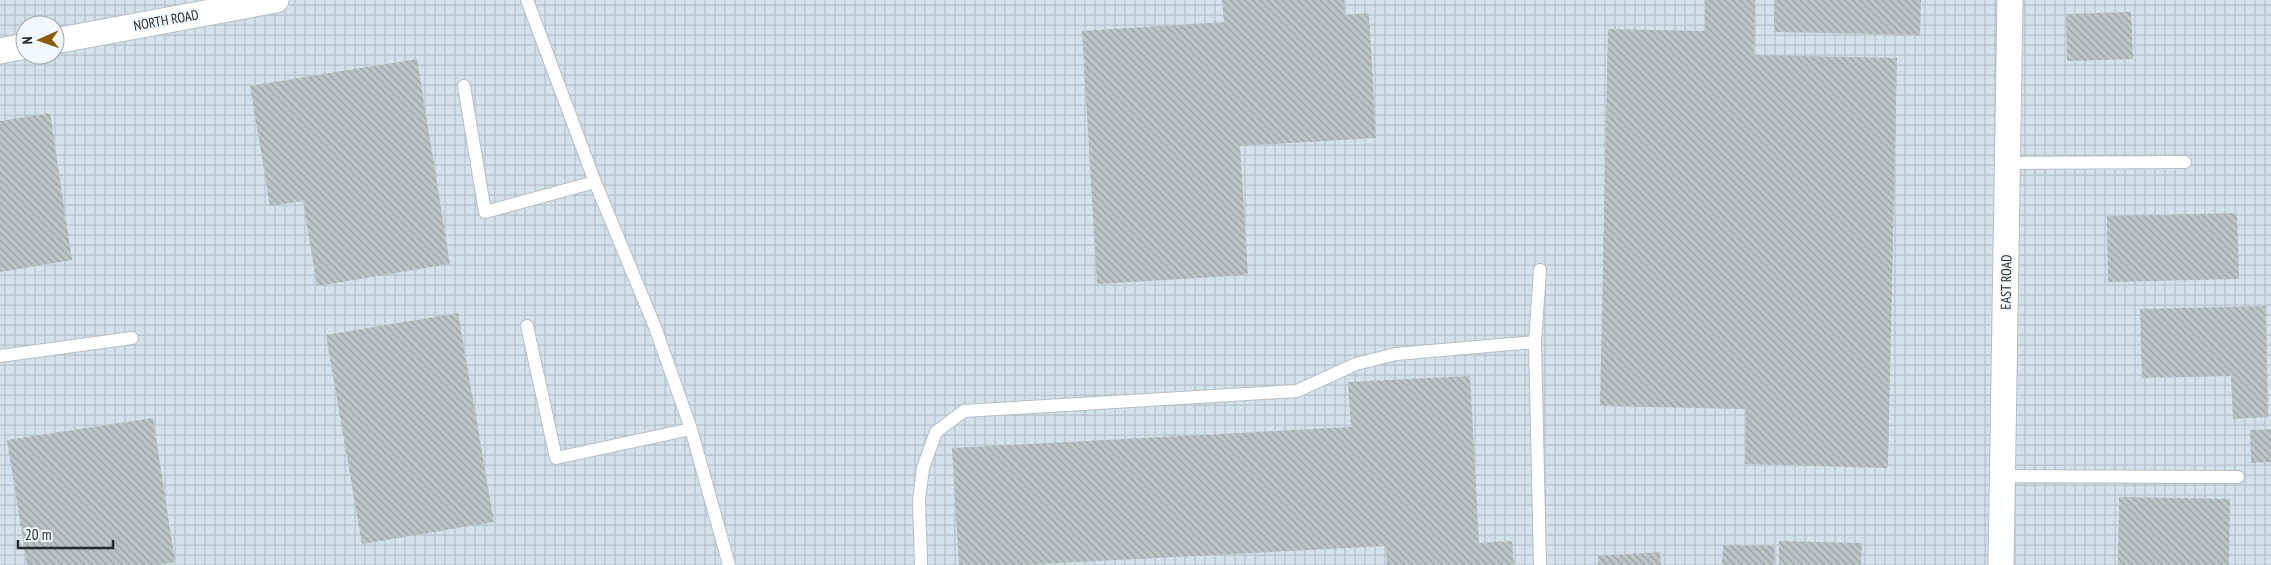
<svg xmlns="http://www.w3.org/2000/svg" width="2271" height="565" viewBox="0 0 2271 565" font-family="'PT Sans Narrow',sans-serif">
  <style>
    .industrial { fill: url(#industrial-grid); fill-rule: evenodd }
    .building { fill: url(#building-back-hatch) }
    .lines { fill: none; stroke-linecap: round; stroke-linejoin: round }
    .service-casing { stroke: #b7bec3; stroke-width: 14 }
    .minor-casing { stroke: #b7bec3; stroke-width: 27 }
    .service { stroke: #fff; stroke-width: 12 }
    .minor { stroke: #fff; stroke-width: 25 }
    .labels { text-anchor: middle; stroke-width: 4.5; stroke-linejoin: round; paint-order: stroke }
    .street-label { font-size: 14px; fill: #272a2b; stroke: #f3faff }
  </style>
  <defs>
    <pattern id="industrial-grid" width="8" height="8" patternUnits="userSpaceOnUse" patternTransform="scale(1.25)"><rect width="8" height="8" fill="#d3e1ea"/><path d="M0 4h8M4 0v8" fill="none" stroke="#b5c1c9"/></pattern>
    <pattern id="building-back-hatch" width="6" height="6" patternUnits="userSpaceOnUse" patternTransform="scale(1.25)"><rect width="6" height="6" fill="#bbc4c5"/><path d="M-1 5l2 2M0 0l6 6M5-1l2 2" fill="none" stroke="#989fa0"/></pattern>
  </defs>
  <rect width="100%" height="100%" fill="#e5ecf1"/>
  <!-- industrial -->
  <path class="industrial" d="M0 0H2271V565H0ZM25 25H55V55H25Z"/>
  <!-- building -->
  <path class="building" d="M1222 0H1344L1345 15 1369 13 1376 138 1240 146 1248 275 1097 284 1082 31 1224 22Z
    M1705 0H1755L1754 55 1897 58 1888 468 1745 464 1746 409 1600 406 1608 29 1705 31Z
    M1774 0H1921L1920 35 1774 32Z
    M2131 12 2133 59 2067 61 2066 14Z
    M417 59 450 264 317 286 303 201 270 206 250 86Z
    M50 113 72 260 0 272V121Z
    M2237 213 2239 279 2108 282 2107 216Z
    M2266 306 2268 417 2233 419 2231 376 2142 378 2140 309Z
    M458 313 494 522 362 544 326 335Z
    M1470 376 1479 543 1512 541 1514 565H1387L1386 546 1021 565H959L952 448 1351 427 1348 382Z
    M153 418 175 562 157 565H27L7 440Z
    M2271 429V462L2251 463 2250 430Z
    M2119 497 2230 499 2229 565H2118Z
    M1779 541 1862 543 1861 565H1779Z
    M1723 545 1775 546 1774 565H1722Z
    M1660 552 1661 565H1598V556Z"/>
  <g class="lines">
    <!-- service casing -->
    <g class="service-casing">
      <path id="service" d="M527 0 595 182 655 327 691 429 729 565
        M464 86 485 212 595 182
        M2008 163 2185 162
        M1540 270 1535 342 1540 565
        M527 326 556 458 691 429
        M0 356 132 338
        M2002 476 2238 477
        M921 565 919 500 923 468 936 432 964 411 1297 391 1356 364 1396 354 1535 342"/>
    </g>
    <!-- minor casing -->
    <g class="minor-casing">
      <path id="minor" d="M55 41 276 0
        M0 51 25 46
        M2001 565 2010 0"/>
    </g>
    <!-- service -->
    <use href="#service" class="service"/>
    <!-- minor -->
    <use href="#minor" class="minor"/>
  </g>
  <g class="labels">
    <!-- street labels -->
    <g class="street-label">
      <text transform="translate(166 20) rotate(-10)" y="5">NORTH ROAD</text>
      <text transform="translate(2006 282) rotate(-89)" y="5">EAST ROAD</text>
    </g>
  </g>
  <!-- north arrow -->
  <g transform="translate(40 40) rotate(268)"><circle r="24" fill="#f3faff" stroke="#a1a7aa"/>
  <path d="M0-4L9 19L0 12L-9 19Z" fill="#8a5b00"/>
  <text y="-8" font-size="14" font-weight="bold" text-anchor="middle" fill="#272a2b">N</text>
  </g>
  <!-- scale -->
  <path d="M18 540v8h95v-8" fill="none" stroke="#272a2b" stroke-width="2.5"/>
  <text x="25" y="540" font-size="15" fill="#272a2b" stroke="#f3faff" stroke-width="4" paint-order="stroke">20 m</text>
</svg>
